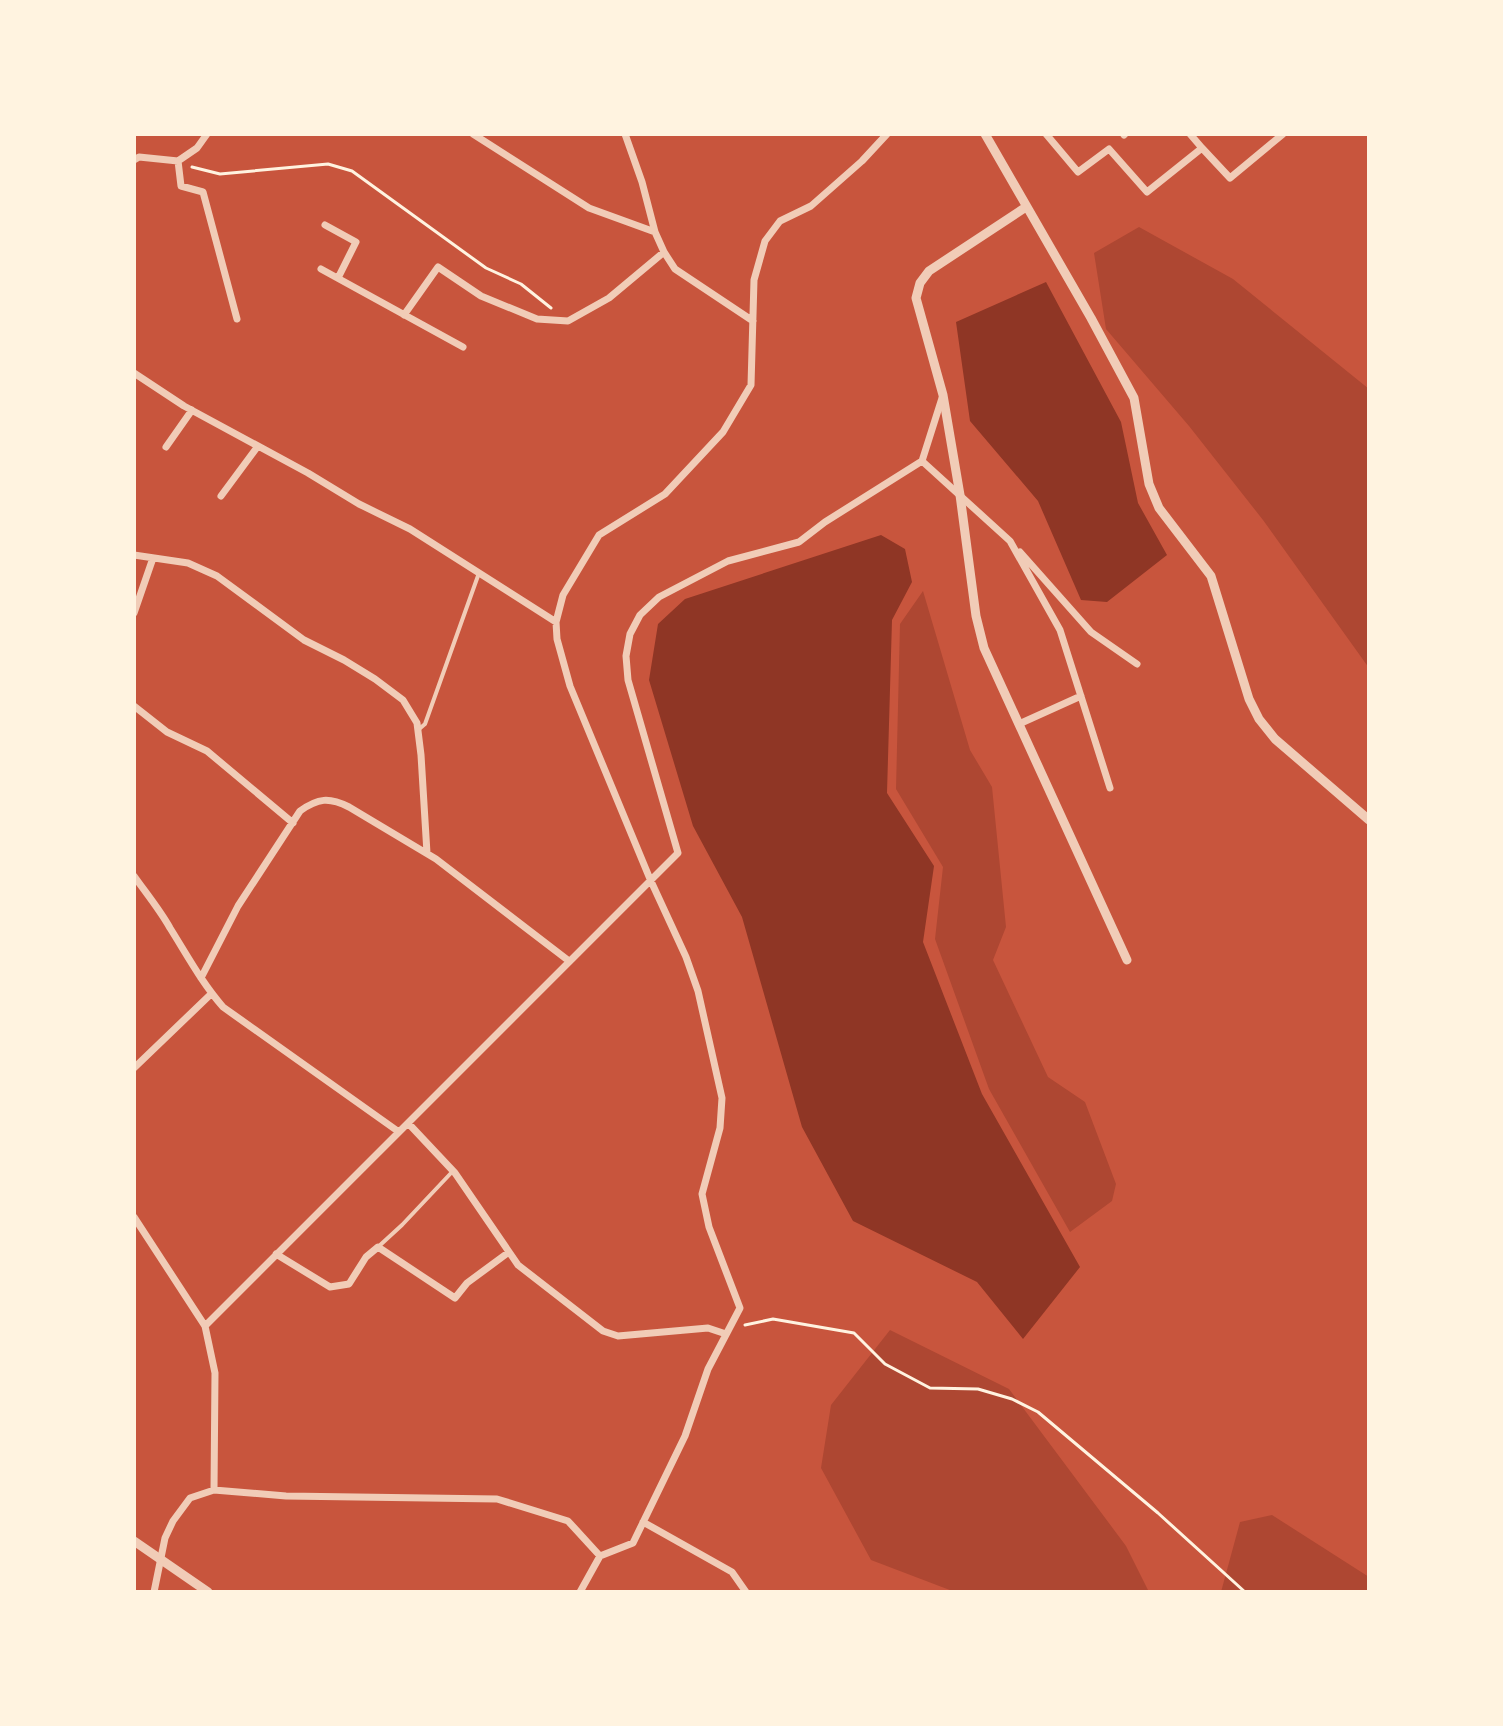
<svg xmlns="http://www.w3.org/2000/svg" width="1503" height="1726" viewBox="0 0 1503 1726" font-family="'Noto Sans',sans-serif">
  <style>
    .green { fill: #ae4732 }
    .water { fill: #8f3625 }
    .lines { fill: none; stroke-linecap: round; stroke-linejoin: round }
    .path { stroke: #fff3e0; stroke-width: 3 }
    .service { stroke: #f1ccb7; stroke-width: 4 }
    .minor { stroke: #f1ccb7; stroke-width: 7 }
    .tertiary { stroke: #f1ccb7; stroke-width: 9 }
  </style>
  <rect width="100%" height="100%" fill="#c8553d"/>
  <!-- green -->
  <path class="green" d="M1139 227 1233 279 1369 389V668L1263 520 1189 426 1106 329 1094 253Z
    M923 591 970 750 992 787 1006 927 993 960 1048 1077 1085 1102 1116 1184 1112 1201 1070 1232 989 1089 935 939 943 867 896 789 900 624Z
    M890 1330 1009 1389 1126 1546 1149 1592H955L871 1560 821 1468 831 1405Z
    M1272 1515 1369 1577V1592H1221L1240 1522Z"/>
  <!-- water -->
  <path class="water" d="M1046 282 1121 422 1138 503 1167 555 1107 602 1081 600 1038 501 970 421 956 322Z
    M881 535 905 549 912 582 892 620 887 793 934 866 923 942 982 1094 1080 1267 1023 1339 977 1282 853 1221 802 1127 742 917 693 826 649 680 658 624 685 599Z"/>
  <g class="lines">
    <!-- path -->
    <path class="path" d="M192 167 220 174 328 164 352 171 486 268 521 284 551 308
      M745 1325 773 1319 854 1333 885 1364 930 1388 978 1389 1012 1399 1038 1412 1158 1513 1245 1592"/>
    <!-- service -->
    <path class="service" d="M418 730 425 724 479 573
      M378 1247 402 1225 452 1172"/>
    <!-- minor -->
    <path class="minor" d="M473 134 589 208 655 232
      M625 134 642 182 655 232 664 252 675 269 753 321
      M1046 134 1078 172 1109 149 1147 192 1202 148 1230 178 1283 134
      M1190 134 1202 148
      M1124 135 1125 134
      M134 160 139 157 178 161 197 148 207 134
      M178 161 181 186 203 192 237 319
      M325 225 356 242 338 278
      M321 269 463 347
      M404 315 438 267 481 296 537 319 568 321 609 298 664 252
      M134 373 184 406 308 473 359 504 410 529 556 622
      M166 447 192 410
      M922 461 942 398
      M221 496 258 446
      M1020 552 1091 632 1137 664
      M134 555 188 563 217 576 304 640 344 660 375 679 403 700 417 723 421 755 427 853
      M134 613 153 558
      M134 706 167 732 207 751 293 823
      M1019 724 1081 696
      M134 876C146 893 160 910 170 928 187 955 202 983 223 1007L399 1132
      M201 978 238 906 300 811C318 798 329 797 349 807L436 859 569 961
      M134 1068 211 994
      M408 1123 455 1173 518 1265 603 1331 618 1336 708 1328 726 1334
      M134 1217 205 1326 215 1373 214 1490
      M276 1254 330 1287 349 1284 366 1257 378 1247 455 1298 467 1283 509 1252
      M205 1326 678 853 628 680 626 656 630 634 640 615 659 597 728 561 799 542 825 522 922 461 1010 541 1060 630 1110 788
      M643 1522 732 1572 746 1592
      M154 1592 165 1538 173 1521 190 1498 214 1490 286 1496 497 1499 568 1521 600 1556
      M580 1592 600 1556 633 1543 685 1436 708 1369 740 1308 709 1227 702 1194 720 1128 722 1098 698 991 686 957 650 879 570 686 557 639 556 622 563 595 599 535 665 494 723 432 751 385 754 280 765 241 780 221 811 206 862 161 887 134"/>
    <!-- tertiary -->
    <path class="tertiary" d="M985 134 1091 318 1134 398 1149 484 1159 508 1211 576 1249 699 1259 719 1275 739 1369 820
      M1026 207 929 271 920 283 916 298 943 395 960 495 976 616 984 648 1127 960
      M134 1541 208 1592"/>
  </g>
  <!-- border -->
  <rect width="1503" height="1726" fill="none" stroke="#fff3e0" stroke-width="272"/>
</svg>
